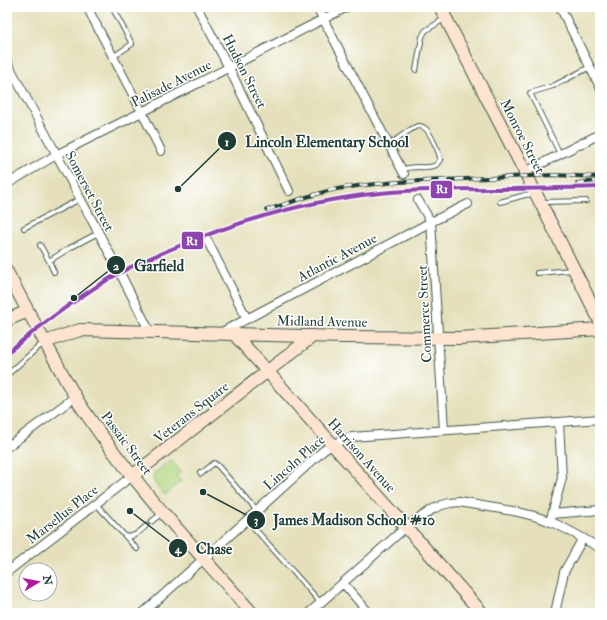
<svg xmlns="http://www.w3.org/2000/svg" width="607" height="620" viewBox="0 0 607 620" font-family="'IM FELL Double Pica',serif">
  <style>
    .green { fill: #b1d67f; stroke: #688a5a }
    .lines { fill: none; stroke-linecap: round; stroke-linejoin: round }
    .lane-casing { stroke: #3d5548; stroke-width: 6 }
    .street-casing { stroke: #3d5548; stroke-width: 10 }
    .secondary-casing { stroke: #3d5548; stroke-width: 14 }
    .lane { stroke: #fff; stroke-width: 4 }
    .street { stroke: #fff; stroke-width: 8 }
    .secondary { stroke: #fde4d0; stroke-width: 12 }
    .rail-casing { stroke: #1f3d34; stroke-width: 4 }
    .rail { stroke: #fff; stroke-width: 2.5; stroke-dasharray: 8; stroke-linecap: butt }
    .rail-1-casing { stroke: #fff; stroke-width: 7 }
    .rail-1 { stroke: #8e44ad; stroke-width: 4 }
    .labels { text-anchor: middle; stroke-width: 3; stroke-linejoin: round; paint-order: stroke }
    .street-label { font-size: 14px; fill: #1f3d34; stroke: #fff }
    .leader { fill: none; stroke: #1f3d34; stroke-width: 1.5 }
    .callout-dot { fill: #1f3d34; stroke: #fff; stroke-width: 1.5 }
    .mark-label { font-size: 12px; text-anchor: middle; font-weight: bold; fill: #fff }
    .callout-label { font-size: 15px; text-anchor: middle; font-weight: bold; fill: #1f3d34; stroke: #fff; stroke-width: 3; stroke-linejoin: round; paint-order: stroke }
    .line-badge { stroke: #fff; stroke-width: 1.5 }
    .badge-label { font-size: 11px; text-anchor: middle; font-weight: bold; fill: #fff }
  </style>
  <rect width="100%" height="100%" fill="#fff"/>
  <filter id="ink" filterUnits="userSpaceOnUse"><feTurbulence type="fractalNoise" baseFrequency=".025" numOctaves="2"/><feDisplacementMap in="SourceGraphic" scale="8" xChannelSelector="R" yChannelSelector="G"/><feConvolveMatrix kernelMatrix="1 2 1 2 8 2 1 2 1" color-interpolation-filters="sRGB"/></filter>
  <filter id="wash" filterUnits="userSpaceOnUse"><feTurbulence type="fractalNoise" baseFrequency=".012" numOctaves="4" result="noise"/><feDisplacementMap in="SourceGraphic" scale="16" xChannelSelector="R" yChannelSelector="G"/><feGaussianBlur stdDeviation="0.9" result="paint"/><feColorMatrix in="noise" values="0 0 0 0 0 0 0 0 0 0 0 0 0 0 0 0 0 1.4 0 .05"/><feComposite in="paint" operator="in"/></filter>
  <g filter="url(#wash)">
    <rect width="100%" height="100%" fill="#e5e0bb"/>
    <!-- green -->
    <path class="green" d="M171 460 181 472 176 476 181 481 165 495C160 488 150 482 154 473Z"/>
  </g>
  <g filter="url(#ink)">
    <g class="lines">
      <!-- lane casing -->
      <g class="lane-casing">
        <path id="lane" d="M112 7 132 44 113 57
          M416 70 422 37 425 31 444 19
          M389 145C395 141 412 127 418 126 421 126 424 127 426 129 430 133 441 155 440 160 439 161 437 164 436 165 428 170 413 164 403 170
          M560 154 530 93 553 86 590 67
          M500 202 525 195 534 194
          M543 202 586 201
          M24 228 80 199
          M40 245 49 261 68 249 98 233
          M49 261 54 272
          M537 273 572 270
          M7 375 43 343
          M200 472 201 474 214 463 218 466 257 511
          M96 504 125 536C134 538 139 532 146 526
          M247 520 321 603
          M151 522 162 513
          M125 536 137 549"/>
      </g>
      <!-- street casing -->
      <g class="street-casing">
        <path id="street" d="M87 7 142 112 161 151
          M197 7 229 68 289 191
          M317 7 404 174
          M560 7 600 87
          M7 62 118 269 150 332
          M525 172 600 134
          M7 184 56 155 142 112 347 7
          M418 200 431 222 444 430
          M208 242 247 319
          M220 333 431 222 468 204
          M7 447 75 397
          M552 514 600 510
          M550 522 562 478 559 422
          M7 572 132 476
          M343 583 369 613
          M143 613 247 520 324 450C333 444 341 440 351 437L600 419
          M309 613 406 527 433 509 442 505 450 503 460 502C490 508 522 510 551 522 568 529 584 539 600 548
          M555 613 564 572 583 538"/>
      </g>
      <!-- secondary casing -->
      <g class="secondary-casing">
        <path id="secondary" d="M440 7 527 176 600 321
          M7 272C23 302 39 332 56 362 65 379 74 396 85 412 134 485 195 548 252 613
          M7 320 28 311
          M234 334 406 527 482 613
          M45 342 80 330 345 337 459 338 600 329
          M132 476 313 336"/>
      </g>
      <!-- lane -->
      <use href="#lane" class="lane"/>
      <!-- street -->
      <use href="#street" class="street"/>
      <!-- secondary -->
      <use href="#secondary" class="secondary"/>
      <!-- rail casing -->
      <g class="rail-casing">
        <path id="rail" d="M577 183 599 181
          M267 210C289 203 310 195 332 190 354 185 377 184 399 182L554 175 600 177"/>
      </g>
      <!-- rail -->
      <use href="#rail" class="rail"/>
      <!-- rail-1 casing -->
      <g class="rail-1-casing">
        <path id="rail-1" d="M7 353C43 323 80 295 121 272 140 262 159 254 179 246 244 219 311 200 381 193 419 189 457 189 495 189 530 189 565 188 600 187"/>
      </g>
      <!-- rail-1 -->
      <use href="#rail-1" class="rail-1"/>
    </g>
  </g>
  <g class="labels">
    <!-- street labels -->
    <g class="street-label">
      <text transform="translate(245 71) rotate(63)" y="5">Hudson Street</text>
      <text transform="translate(171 83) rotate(-27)" y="5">Palisade Avenue</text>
      <text transform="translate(523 136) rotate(63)" y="5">Monroe Street</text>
      <text transform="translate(90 191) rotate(62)" y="5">Somerset Street</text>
      <text transform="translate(337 257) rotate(-28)" y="5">Atlantic Avenue</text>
      <text transform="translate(424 314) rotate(-93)" y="5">Commerce Street</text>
      <text transform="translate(322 321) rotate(1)" y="5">Midland Avenue</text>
      <text transform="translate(191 412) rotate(-38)" y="5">Veterans Square</text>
      <text transform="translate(127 443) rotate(53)" y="5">Passaic Street</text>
      <text transform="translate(362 455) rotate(48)" y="5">Harrison Avenue</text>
      <text transform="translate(294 462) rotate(-41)" y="5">Lincoln Place</text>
      <text transform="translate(62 514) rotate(-38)" y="5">Marsellus Place</text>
    </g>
  </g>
  <!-- callouts -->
  <path class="leader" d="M178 189L227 141M74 298L116 265M203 492L256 520M130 511L178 548"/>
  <g class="callout-dot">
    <circle cx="178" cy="189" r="4"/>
    <circle cx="74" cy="298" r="4"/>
    <circle cx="203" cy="492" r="4"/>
    <circle cx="130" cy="511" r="4"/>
    <circle cx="227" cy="141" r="10"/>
    <circle cx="116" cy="265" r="10"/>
    <circle cx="256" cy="520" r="10"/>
    <circle cx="178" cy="548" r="10"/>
  </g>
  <g class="mark-label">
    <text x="227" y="146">1</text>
    <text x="116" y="270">2</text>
    <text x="256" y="524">3</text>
    <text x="178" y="553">4</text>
  </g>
  <g class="callout-label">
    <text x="327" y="147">Lincoln Elementary School</text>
    <text x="159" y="271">Garfield</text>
    <text x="354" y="525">James Madison School #10</text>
    <text x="214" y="554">Chase</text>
  </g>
  <g class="line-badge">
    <rect x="430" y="180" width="23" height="19" rx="4" fill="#8e44ad"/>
    <rect x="181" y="231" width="23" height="19" rx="4" fill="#8e44ad"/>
  </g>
  <g class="badge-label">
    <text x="442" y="193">R1</text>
    <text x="192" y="245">R1</text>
  </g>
  <!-- margin -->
  <rect width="607" height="620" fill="none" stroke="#fff" stroke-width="24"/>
  <!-- north arrow -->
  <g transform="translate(38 582) rotate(80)"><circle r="19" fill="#ffffff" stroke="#a5b1ae"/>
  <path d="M0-3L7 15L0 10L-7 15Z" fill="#b5179e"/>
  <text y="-6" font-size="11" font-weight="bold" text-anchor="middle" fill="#1f3d34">N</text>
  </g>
</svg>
